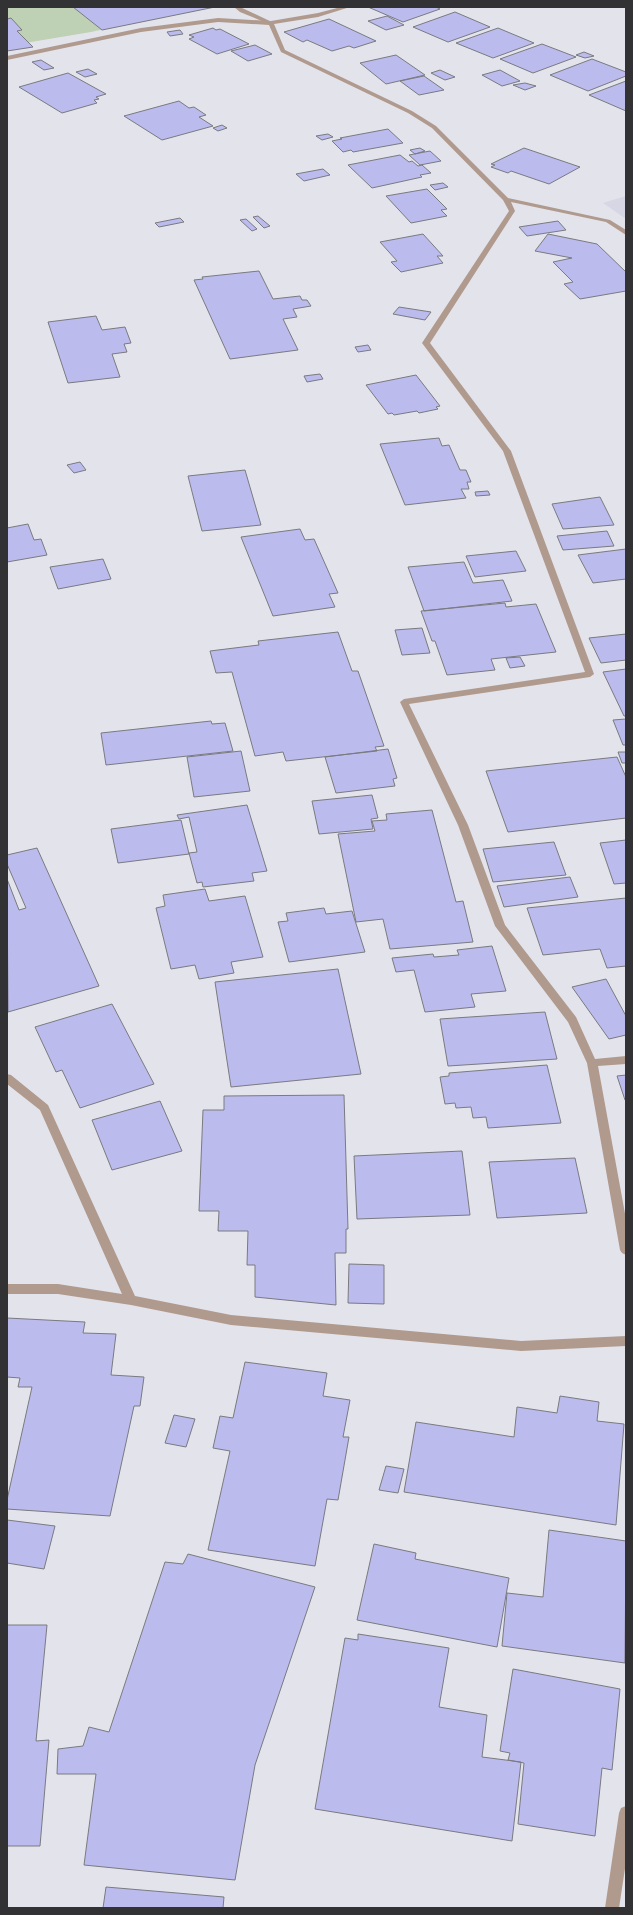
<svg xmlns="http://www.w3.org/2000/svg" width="633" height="1915" viewBox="0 0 633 1915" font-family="Inter,sans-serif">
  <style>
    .built { fill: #d6d6e5 }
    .green { fill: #bfd1b5 }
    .building { fill: #bcbbed; stroke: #7a7a81 }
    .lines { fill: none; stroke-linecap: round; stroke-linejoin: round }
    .service { fill: #b09a8d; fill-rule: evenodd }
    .minor { fill: #b09a8d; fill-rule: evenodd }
  </style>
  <rect width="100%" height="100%" fill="#e3e3ec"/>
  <!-- built -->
  <path class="built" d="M626 196V219L603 203Z"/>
  <!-- green -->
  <path class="green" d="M7 7H203L91 32 7 46Z"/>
  <!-- building -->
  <path class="building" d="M73 7H215L102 30Z
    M368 7H436L440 9 403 22Z
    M455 12 490 27 448 42 413 27Z
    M387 16 404 25 386 30 368 21Z
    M11 18 22 30 17 31 33 47 7 51V19Z
    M329 19 376 41 354 48 349 46 332 51 307 40 303 42 284 32Z
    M213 28 216 30 220 29 249 44 217 54 189 39 194 37 189 35Z
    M498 28 534 43 493 58 456 43Z
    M180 30 183 34 170 36 167 32Z
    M542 44 576 57 533 73 500 59Z
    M255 45 272 54 248 61 231 51Z
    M584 52 594 56 585 58 576 55Z
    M396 55 425 75 386 84 360 63Z
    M592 59 626 72V76L588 91 550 75Z
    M41 60 54 68 44 70 32 62Z
    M88 69 97 74 85 77 76 72Z
    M440 70 455 77 445 80 431 73Z
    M500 70 520 81 502 86 482 75Z
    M68 73 106 94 96 97 99 99 94 100 97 103 62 113 19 87Z
    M424 76 444 90 419 95 400 81Z
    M626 81V111L589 95Z
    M525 83 536 86 525 90 513 85Z
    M179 101 189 108 194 107 206 115 199 117 213 126 162 140 124 116Z
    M222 125 227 128 218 131 213 128Z
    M388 129 403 143 353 152 351 150 343 152 332 141 342 139 340 138Z
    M328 134 333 137 322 140 316 136Z
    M420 148 425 151 415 154 410 150Z
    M524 148 580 167 549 184 511 171 508 173 491 167 495 165 491 164Z
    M430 151 441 161 420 165 409 155Z
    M400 155 409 162 412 161 418 166 422 165 431 173 420 175 422 177 372 188 348 165Z
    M323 169 330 175 304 181 296 174Z
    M443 183 448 187 435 190 430 185Z
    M427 189 447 209 441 210 447 216 411 223 386 196Z
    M258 216 270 226 264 228 253 217Z
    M180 218 184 222 159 227 155 223Z
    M246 219 257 229 252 231 240 220Z
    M558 221 566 230 527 236 519 227Z
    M423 234 443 256H437L443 263 401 272 391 262 397 261 380 242Z
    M548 234 597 244 626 272V291L580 299 564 284 573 282 553 262 572 258 535 251Z
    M259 271 273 299 300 296 302 300H307L311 306 293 309 297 317 283 319 298 350 230 359 194 280 203 279 202 277Z
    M399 307 431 312 425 320 393 314Z
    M96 316 102 330 125 327 131 343 124 344 127 352 112 354 120 377 68 383 48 322Z
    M368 345 371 350 358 352 355 347Z
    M320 374 323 379 307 382 304 376Z
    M416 375 440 406 436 407 438 409 419 413 417 411 394 415 392 413 388 414 366 385Z
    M439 438 442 446 449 445 460 470H466L471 482H467L469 489H461L466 498 405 505 380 444Z
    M80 462 86 470 74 473 67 465Z
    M245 470 261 525 202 531 188 476Z
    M488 491 490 495 476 496 475 492Z
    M600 497 614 525 563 529 552 504Z
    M28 524 34 540 41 539 47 555 7 562V528Z
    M300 529 305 540 314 539 338 593 329 594 335 607 273 616 241 537Z
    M607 531 614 546 563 550 557 536Z
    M626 549V579L593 583 578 555Z
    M516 551 526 571 475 577 466 556Z
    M103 559 111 579 58 589 50 567Z
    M464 562 473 583 503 580 512 601 424 611 408 567Z
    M505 603 506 607 536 604 556 652 491 659 495 670 447 675 435 641H432L421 611Z
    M422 628 430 653 402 655 395 630Z
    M338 632 352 671H358L384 746 375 747 377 751 286 761 283 752 255 756 232 672 216 673 210 651 259 645 258 641Z
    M626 634V660L601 663 589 638Z
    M520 657 525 666 510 668 506 658Z
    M626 669V716H624L603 672Z
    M626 719V745H623L613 720Z
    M211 721 212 724 225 723 233 751 106 765 101 733Z
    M388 749 397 778 393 779 395 786 336 793 325 757Z
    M241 751 250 791 194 797 187 757Z
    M618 752H626V763H622Z
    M617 757 626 777V818L508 832 486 771Z
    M372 795 378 818 371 819 373 829 319 834 312 801Z
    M247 805 267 871 252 873 254 881 203 887 202 882 197 883 189 853 197 852 189 817 179 819 177 815Z
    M432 810 456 902 463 901 473 942 390 949 383 919 356 922 338 834 375 831 372 821 387 820 386 814Z
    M181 820 189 854 118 863 111 829Z
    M626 840V883L614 884 600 843Z
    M554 842 566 875 493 882 483 849Z
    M37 848 99 986 8 1012 7 879 19 910 26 908 7 864V855Z
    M570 877 578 897 504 907 497 886Z
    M205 889 209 901 245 896 263 957 231 962 234 973 199 979 195 965 171 969 156 908 165 906 163 895Z
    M626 898V966L607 968 600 949 543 955 527 908Z
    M324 908 326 914 352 911 365 952 289 962 278 922 288 921 286 913Z
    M492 946 506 991 471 994 475 1007 425 1012 414 970 396 972 392 958 433 954 434 957 459 955 457 950Z
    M338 969 361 1074 231 1087 215 982Z
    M606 979 626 1016V1035L609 1039 572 987Z
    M112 1004 154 1084 80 1108 62 1070 56 1072 35 1027Z
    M545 1012 557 1059 448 1066 440 1019Z
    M547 1065 561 1123 488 1128 486 1117 473 1118 471 1107 456 1108 455 1103 445 1104 440 1077 449 1076V1073Z
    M626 1075V1100H625L617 1076Z
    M344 1095 348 1229H346V1253H335L336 1305 255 1297V1265H247L248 1231H218L219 1211H199L203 1110H224V1096Z
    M160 1101 182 1151 112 1170 92 1120Z
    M462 1151 470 1215 357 1219 354 1156Z
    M575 1158 587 1213 497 1218 489 1162Z
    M349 1264 384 1265V1304L348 1303Z
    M7 1318 85 1322 83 1333 116 1334 111 1375 144 1377 140 1406H134L110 1516 7 1509V1500L32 1387H18L20 1378 7 1377Z
    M245 1362 327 1373 323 1396 350 1400 343 1437H349L338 1500 327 1499 315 1566 208 1550 230 1451 213 1448 220 1416 233 1418Z
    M560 1396 599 1402 597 1421 624 1424 616 1525 404 1492 416 1422 514 1437 517 1407 557 1413Z
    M174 1415 195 1419 186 1447 165 1443Z
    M386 1466 404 1469 398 1493 379 1490Z
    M7 1520 55 1526 44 1569 7 1563Z
    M549 1530 626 1541 625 1663 502 1646 507 1593 543 1597Z
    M374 1544 416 1553 415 1559 509 1578 497 1647 357 1620Z
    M188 1554 315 1587 255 1765 235 1880 84 1865 96 1774H57L58 1749 83 1746 89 1727 109 1732 165 1562 183 1564Z
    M7 1625H47L36 1741 49 1740 40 1846H7Z
    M358 1634 449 1648 439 1707 487 1715 482 1757 521 1762 512 1841 315 1809 345 1638 358 1640Z
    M513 1669 620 1689 612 1770 602 1768 595 1836 518 1824 524 1763 508 1760 510 1753 500 1751Z
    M106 1887 224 1897 223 1908H103Z"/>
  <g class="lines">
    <!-- service -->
    <path class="service" d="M234 7H240L274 23 269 24 240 12Z"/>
    <!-- minor -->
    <path class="minor" d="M341 7H350L318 17 274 24 285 50 412 111 436 126 508 198 610 220 626 230V235L606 222 511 202 515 211 430 343 511 451 594 674 590 677 409 704 468 825 505 925 576 1017 595 1059 626 1056V1064L598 1066 626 1219V1255L622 1253 620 1250 587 1063 568 1022 495 926 458 825 400 702 404 699 585 672 503 451 422 343 509 211 503 200 432 128 408 113 281 52 269 25 218 22 141 32 7 60V56L141 28 218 18 271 21 318 13Z
      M7 1074 11 1075 48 1105 135 1296 231 1315 521 1341 626 1336V1346L521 1351 231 1325 131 1305 58 1294H7V1284H58L122 1294 40 1110 7 1084Z
      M626 1806V1862L619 1908H605L619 1813 621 1808Z"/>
  </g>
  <!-- border -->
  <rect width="633" height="1915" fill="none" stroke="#323235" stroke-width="16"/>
</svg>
